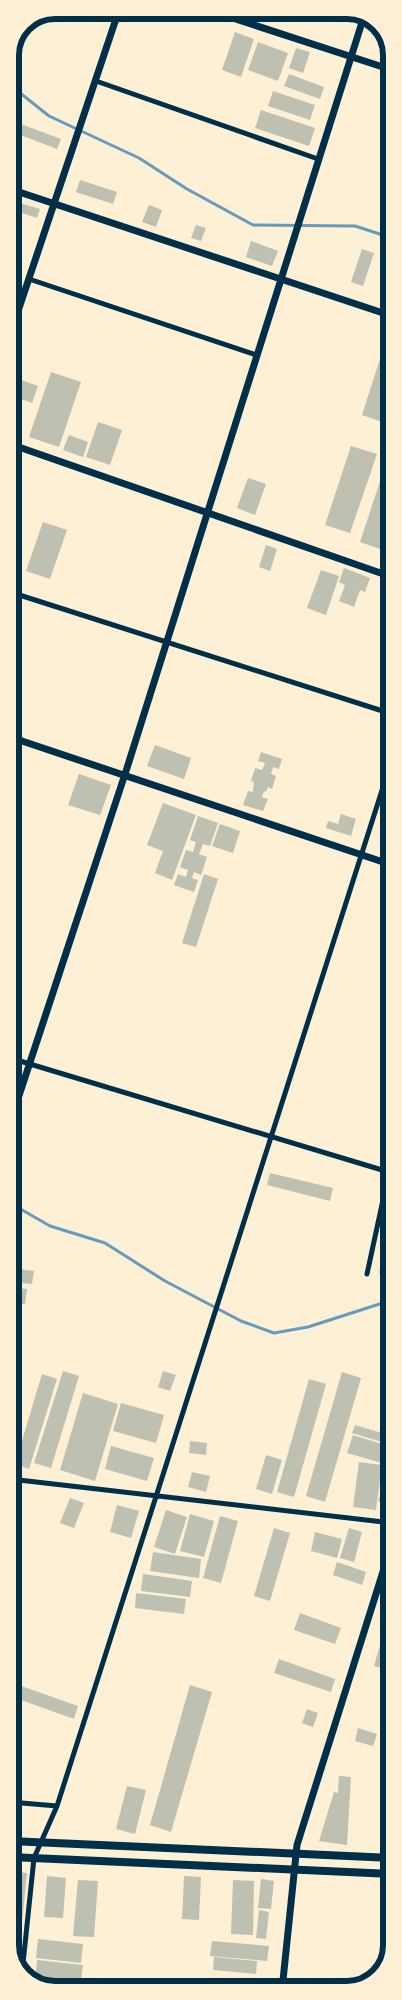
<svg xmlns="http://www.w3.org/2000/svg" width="402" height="2000" viewBox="0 0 402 2000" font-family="Helvetica,sans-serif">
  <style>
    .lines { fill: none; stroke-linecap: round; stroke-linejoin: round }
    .stream { stroke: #669bbc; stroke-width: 3 }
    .building { fill: #bec0b2 }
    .minor { stroke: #003049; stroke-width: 5 }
    .tertiary { stroke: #003049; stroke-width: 7 }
    .secondary { stroke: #003049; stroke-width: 8 }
    .rim { fill: none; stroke: #003049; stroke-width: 6 }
  </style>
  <rect width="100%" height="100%" fill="#fdf0d5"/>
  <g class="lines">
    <!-- stream -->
    <path class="stream" d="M10 85 49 116 139 158 187 189 253 225 355 226 392 238
      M10 1203 50 1226 105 1243 165 1281 241 1321 274 1333 308 1327 392 1300"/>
  </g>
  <!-- building -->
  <path class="building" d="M235 32 254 39 241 77 222 70Z
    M258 42 288 53 278 81 248 70Z
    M296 48 310 52 303 73 289 68Z
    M289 74 324 87 320 99 284 86Z
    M273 91 315 105 310 120 268 106Z
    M261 110 315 128 309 146 255 128Z
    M10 120 61 139 57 149 10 131Z
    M80 180 117 192 113 204 76 192Z
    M10 200 40 209 37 218 10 209Z
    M149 205 162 210 156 227 142 222Z
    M196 225 206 228 201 241 191 238Z
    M251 241 278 251 272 266 246 257Z
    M362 249 374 253 363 286 351 282Z
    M389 331 392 332V404L385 423 362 415Z
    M51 372 81 382 59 447 29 437Z
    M10 376 38 386 32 403 10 395Z
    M98 422 122 430 110 465 86 457Z
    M69 435 88 442 83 457 63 450Z
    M351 446 377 454 350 533 325 525Z
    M389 454 392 455V515L380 549 360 542Z
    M248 478 266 484 255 515 237 508Z
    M43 522 67 530 50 579 26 571Z
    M266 545 277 549 270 571 259 567Z
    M344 568 370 578 365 592 360 590 354 607 339 601 345 585 339 582Z
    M321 570 339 576 326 615 307 608Z
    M155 745 191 758 184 779 147 766Z
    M261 752 282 759 279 769 273 767 271 774 276 776 272 789 268 787 266 792 264 791 262 797 268 799 263 811 243 805 248 791 253 792 254 782 251 781 255 768 262 770 265 763 258 761Z
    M79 774 111 785 100 815 68 805Z
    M163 803 196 815 172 880 155 873 163 851 147 845Z
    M341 814 356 819 351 836 326 828 328 821 338 824Z
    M198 816 218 823 210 846 203 844 199 854 207 857 201 875 194 872 192 878 198 880 194 892 174 885 178 874 186 877 188 870 180 867 186 850 193 852 196 842 190 840Z
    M220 824 240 831 233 853 212 846Z
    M204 874 218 879 196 947 182 943Z
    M270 1173 333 1188 330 1201 267 1185Z
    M382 1257 392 1259V1276L379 1273Z
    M10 1268 34 1271 32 1284 10 1282Z
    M10 1287 27 1289 25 1304 10 1302Z
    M10 1343 21 1344 19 1359 10 1358Z
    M63 1371 79 1376 51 1468 34 1463Z
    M163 1371 176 1375 170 1391 158 1387Z
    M342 1372 361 1378 325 1502 306 1496Z
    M42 1374 57 1379 29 1469 15 1464Z
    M309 1379 326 1384 294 1497 277 1492Z
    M83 1393 118 1404 95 1481 60 1470Z
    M121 1403 164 1415 156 1443 113 1431Z
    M355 1425 392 1436V1445L352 1433Z
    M353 1435 392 1447V1466L347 1453Z
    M190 1441 207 1443 206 1455 189 1453Z
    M111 1446 154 1458 147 1481 105 1469Z
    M266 1455 282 1460 272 1494 256 1489Z
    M359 1462 382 1465 376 1510 353 1507Z
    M389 1471 392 1472V1495L388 1505 378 1501Z
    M192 1472 210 1476 206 1492 188 1487Z
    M70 1498 84 1503 74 1528 60 1523Z
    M117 1505 139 1511 131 1538 110 1532Z
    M166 1510 187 1517 175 1554 154 1547Z
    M190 1514 214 1521 204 1557 180 1551Z
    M220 1516 238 1521 221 1583 203 1578Z
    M274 1528 290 1533 270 1601 254 1596Z
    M349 1528 362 1532 354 1562 340 1558Z
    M315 1532 342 1539 337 1558 311 1551Z
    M153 1552 201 1559 199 1578 150 1571Z
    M337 1562 366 1572 362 1585 333 1575Z
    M143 1574 192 1581 190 1597 141 1591Z
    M136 1593 186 1599 184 1614 135 1608Z
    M300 1613 341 1628 335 1644 294 1630Z
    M383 1635 392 1638V1671L374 1666Z
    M279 1659 335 1679 331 1692 274 1673Z
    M10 1682 78 1706 74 1719 10 1696Z
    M190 1685 212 1692 171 1832 150 1825Z
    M307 1709 318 1713 313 1727 302 1723Z
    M358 1728 377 1734 373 1746 355 1741Z
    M339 1776 351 1777 347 1845 319 1841 334 1792 338 1793Z
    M127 1786 146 1790 135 1834 116 1829Z
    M10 1871 27 1873 22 1923 10 1922Z
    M47 1876 66 1878 63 1918 44 1917Z
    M184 1876 201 1877 199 1920 182 1919Z
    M261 1879 274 1881 271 1909 258 1908Z
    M78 1880 98 1881 94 1937 73 1936Z
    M233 1880 254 1881 253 1935 231 1934Z
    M259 1910 269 1912 266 1939 256 1938Z
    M38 1939 83 1944 81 1963 36 1958Z
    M212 1941 269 1946 267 1961 210 1956Z
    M214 1957 257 1961 256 1974 213 1970Z
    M37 1960 83 1965 81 1981 59 1979 58 1990 47 1988 35 1982Z"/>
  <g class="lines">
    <!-- minor -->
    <path class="minor" d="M96 81 318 159
      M29 279 256 355
      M10 592 392 714
      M10 1058 392 1173
      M367 1274 389 1172
      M10 1479 392 1523
      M10 1802 57 1806
      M22 1973 34 1858 57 1806 392 759"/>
    <!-- tertiary -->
    <path class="tertiary" d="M208 10 392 70
      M10 189 392 316
      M10 335 119 10
      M10 444 392 577
      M10 737 392 865
      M10 1123 127 768 364 16
      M282 1990 297 1845 392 1543"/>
    <!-- secondary -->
    <path class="secondary" d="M10 1841 392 1858
      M10 1857 392 1874"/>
  </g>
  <!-- crop -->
  <path d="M0 0H402V2000H0ZM55 19H347A36 36 0 0 1 383 55V1945A36 36 0 0 1 347 1981H55A36 36 0 0 1 19 1945V55A36 36 0 0 1 55 19Z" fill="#fdf0d5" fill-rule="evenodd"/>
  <path class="rim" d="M55 19H347A36 36 0 0 1 383 55V1945A36 36 0 0 1 347 1981H55A36 36 0 0 1 19 1945V55A36 36 0 0 1 55 19Z"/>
</svg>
